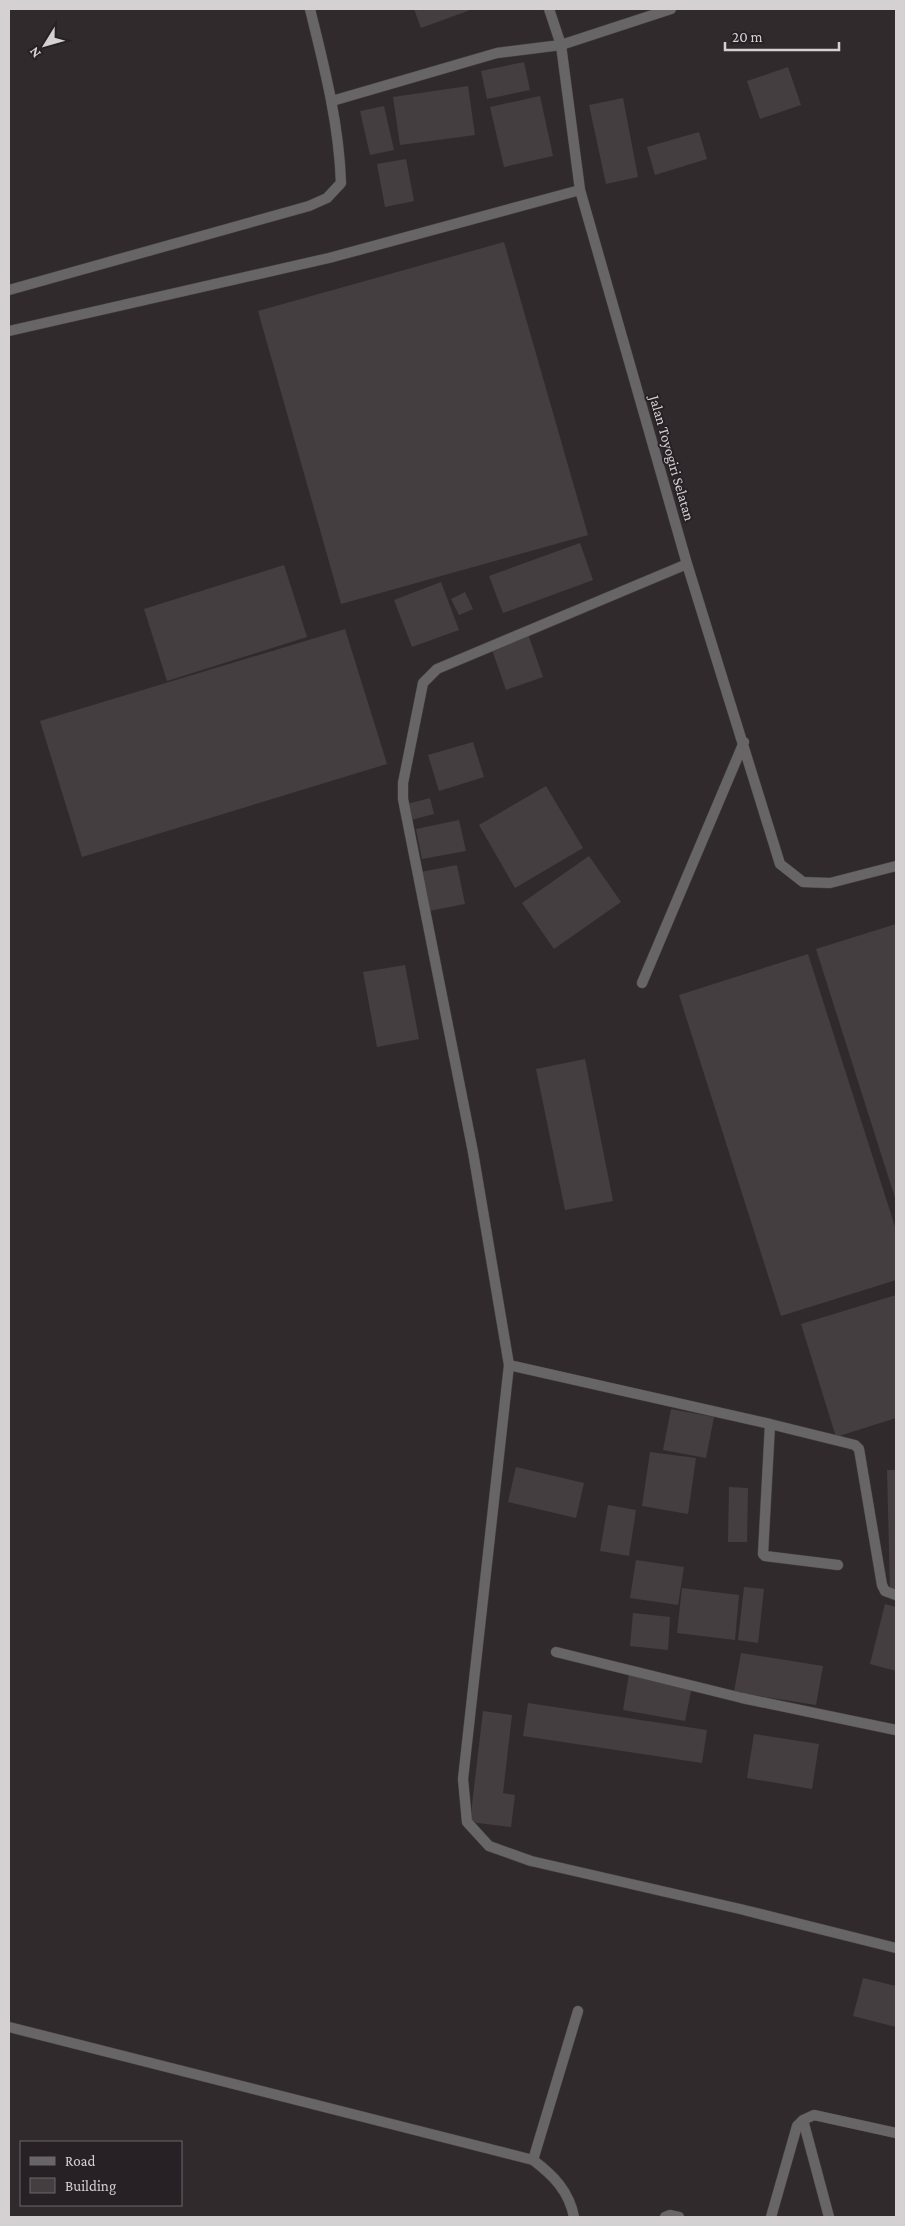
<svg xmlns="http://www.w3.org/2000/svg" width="905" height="2226" viewBox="0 0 905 2226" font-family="'Crimson Pro',serif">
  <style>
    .building { fill: #453e41 }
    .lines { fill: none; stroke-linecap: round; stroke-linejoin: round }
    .service-casing { stroke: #4b4548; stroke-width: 11 }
    .minor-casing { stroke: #4b4548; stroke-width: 11 }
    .service { stroke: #686567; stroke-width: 10 }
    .minor { stroke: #686567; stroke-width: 10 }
    .labels { text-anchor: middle; stroke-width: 4; stroke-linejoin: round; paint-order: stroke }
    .street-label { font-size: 15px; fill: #d5d1d3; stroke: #272024 }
  </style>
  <rect width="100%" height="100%" fill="#312a2d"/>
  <!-- building -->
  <path class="building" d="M414 9H473L421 28Z
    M524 62 530 90 487 99 481 71Z
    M788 67 801 105 760 119 747 81Z
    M468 86 475 135 400 145 393 97Z
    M540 96 553 156 504 167 490 107Z
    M623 98 638 177 606 184 589 105Z
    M384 106 394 150 370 155 360 111Z
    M699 132 707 159 655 175 647 147Z
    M406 159 414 201 385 207 377 164Z
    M504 242 588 535 341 604 258 311Z
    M580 543 593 580 503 613 489 576Z
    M284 565 307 637 167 681 144 609Z
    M441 582 459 630 412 647 394 600Z
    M465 592 473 609 459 615 451 599Z
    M345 629 387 764 82 857 40 721Z
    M528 634 543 677 506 690 491 647Z
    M473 742 484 777 439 791 428 755Z
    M546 786 583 848 515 888 479 825Z
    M430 798 434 814 411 820 407 804Z
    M459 820 466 851 422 859 416 829Z
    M589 856 621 902 554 949 522 903Z
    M457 865 465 904 429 911 421 872Z
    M896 924V1201L816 949Z
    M808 954 896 1230V1280L781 1316 679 995Z
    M405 965 419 1039 377 1047 363 972Z
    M585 1059 613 1201 565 1210 536 1069Z
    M896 1295V1418L836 1437 801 1324Z
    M671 1409 714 1417 706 1458 663 1450Z
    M650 1452 696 1458 688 1514 642 1506Z
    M516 1467 584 1483 576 1518 508 1502Z
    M887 1470H896V1589L890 1590Z
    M729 1487 748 1488 747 1542H728Z
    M608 1505 636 1510 629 1556 600 1551Z
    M636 1560 684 1567 678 1605 630 1598Z
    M744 1587 764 1589 758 1643 738 1640Z
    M682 1588 739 1595 735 1640 677 1633Z
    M885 1604 896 1607V1671L870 1664Z
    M633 1613 670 1617 668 1650 630 1646Z
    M741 1653 823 1666 816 1705 734 1692Z
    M629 1674 692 1686 685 1721 623 1710Z
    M528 1703 707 1730 702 1763 523 1736Z
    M483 1711 512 1715 503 1793 515 1795 511 1827 470 1822Z
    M754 1734 819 1744 812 1789 747 1778Z
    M863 1978 896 1986V2027L853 2016Z"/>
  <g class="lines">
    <!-- service casing -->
    <g class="service-casing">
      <path id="service" d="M332 101 497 53 561 45
        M9 290 309 206 327 198 341 183C339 123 324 66 310 9
        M9 2027 533 2160C553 2175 569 2191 574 2217
        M803 2120 829 2217
        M533 2160 578 2011
        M665 2217 670 2215 679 2217
        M771 2217 797 2126 803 2120 814 2115 896 2133"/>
    </g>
    <!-- minor casing -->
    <g class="minor-casing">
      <path id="minor" d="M549 9 561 45 580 190 687 564 780 864 803 882 830 883 896 866
        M561 45 671 9
        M9 331 329 258 580 190
        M687 564 437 669 423 683 403 783V799L473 1152 509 1365 463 1779 467 1822 489 1846 531 1861 740 1909 896 1948
        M642 983 744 742
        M509 1365 770 1424
        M838 1565 765 1556 763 1554 770 1424 855 1445 859 1449 882 1585 885 1591 896 1595
        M556 1652 742 1698 896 1730"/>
    </g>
    <!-- service -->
    <use href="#service" class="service"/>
    <!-- minor -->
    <use href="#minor" class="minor"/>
  </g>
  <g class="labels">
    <!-- street labels -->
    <g class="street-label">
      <text transform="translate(672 458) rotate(74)" y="5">Jalan Toyogiri Selatan</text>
    </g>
  </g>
  <!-- border -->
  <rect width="905" height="2226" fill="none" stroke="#d5d1d3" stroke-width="20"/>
  <!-- legend -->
  <rect x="20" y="2141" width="162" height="65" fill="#272024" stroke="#6d676a"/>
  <rect x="30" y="2157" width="25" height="8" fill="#686567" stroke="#6d676a"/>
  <text x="65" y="2166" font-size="15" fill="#d5d1d3">Road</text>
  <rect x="30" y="2178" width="25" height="15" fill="#453e41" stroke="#6d676a"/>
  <text x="65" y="2191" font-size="15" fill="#d5d1d3">Building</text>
  <!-- north arrow -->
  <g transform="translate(45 45) rotate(233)" stroke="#272024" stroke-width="4" paint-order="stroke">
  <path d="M0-4L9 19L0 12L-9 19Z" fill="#d5d1d3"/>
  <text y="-8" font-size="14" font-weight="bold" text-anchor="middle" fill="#d5d1d3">N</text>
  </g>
  <!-- scale -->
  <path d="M725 42v8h114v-8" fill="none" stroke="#d5d1d3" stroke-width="2.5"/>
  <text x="732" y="42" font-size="15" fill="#d5d1d3" stroke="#272024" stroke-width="4" paint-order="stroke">20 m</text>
</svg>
